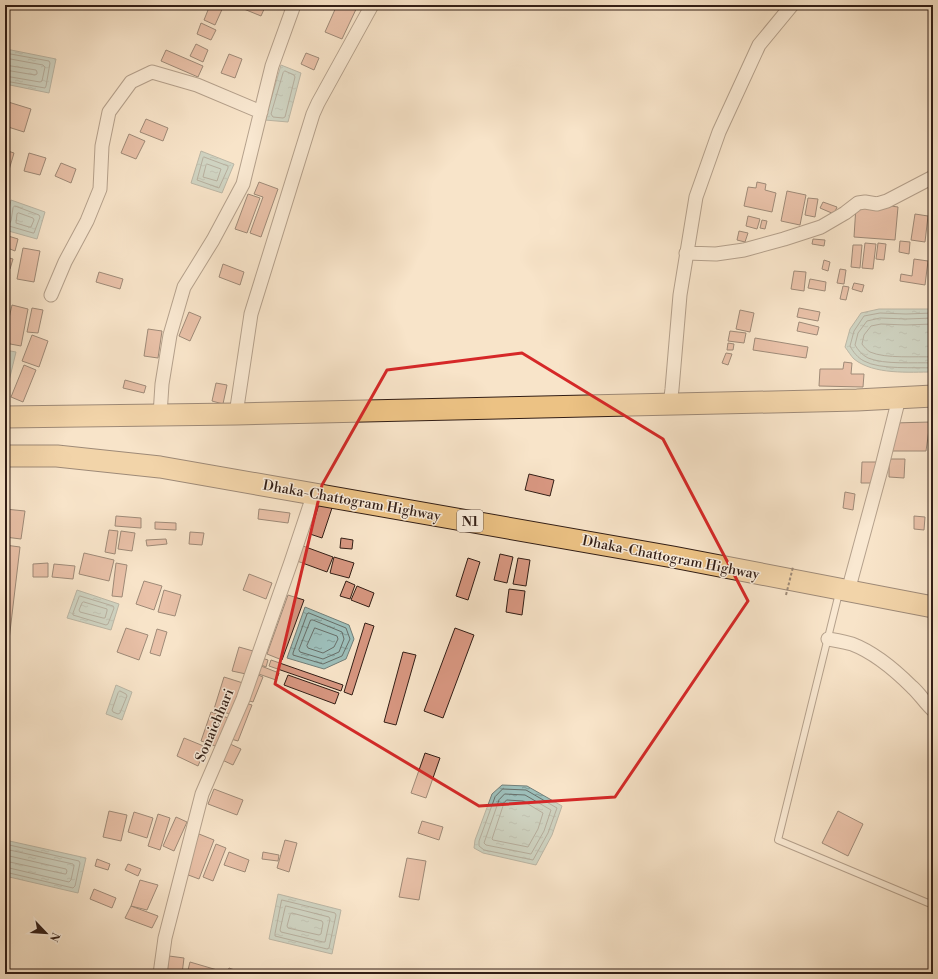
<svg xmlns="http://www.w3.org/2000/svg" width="938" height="979" viewBox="0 0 938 979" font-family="'Libre Bodoni',serif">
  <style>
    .water { fill: url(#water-ripples); stroke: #727e78 }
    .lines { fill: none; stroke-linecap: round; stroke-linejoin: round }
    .shore { stroke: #686e68; stroke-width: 1 }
    .building { fill: #d89781; stroke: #321e16 }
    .service-casing { stroke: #645043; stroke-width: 8 }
    .minor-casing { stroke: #645043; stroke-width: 15 }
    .trunk-casing { stroke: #321e16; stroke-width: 23 }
    .service { stroke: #faeddc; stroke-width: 6 }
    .minor { stroke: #faeddc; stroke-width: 13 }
    .trunk { stroke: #ecc284; stroke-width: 21 }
    .path-bridge { stroke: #321e16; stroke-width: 2; stroke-dasharray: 3 2; stroke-linecap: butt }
    .marked { fill: none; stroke: #d62828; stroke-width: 3; stroke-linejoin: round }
    .labels { text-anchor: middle; stroke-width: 3; stroke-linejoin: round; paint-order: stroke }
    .shield { fill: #faeddc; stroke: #6e5c51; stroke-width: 1 }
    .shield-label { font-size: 13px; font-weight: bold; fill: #321e16 }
    .street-label { font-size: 14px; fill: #321e16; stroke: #faeddc }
  </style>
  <defs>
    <pattern id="water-ripples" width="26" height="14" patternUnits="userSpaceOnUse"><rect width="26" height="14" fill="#9dbeb9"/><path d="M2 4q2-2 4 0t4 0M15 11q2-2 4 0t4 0" fill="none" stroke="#819a95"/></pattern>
  </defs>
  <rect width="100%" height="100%" fill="#f8e4c9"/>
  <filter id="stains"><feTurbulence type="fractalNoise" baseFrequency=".005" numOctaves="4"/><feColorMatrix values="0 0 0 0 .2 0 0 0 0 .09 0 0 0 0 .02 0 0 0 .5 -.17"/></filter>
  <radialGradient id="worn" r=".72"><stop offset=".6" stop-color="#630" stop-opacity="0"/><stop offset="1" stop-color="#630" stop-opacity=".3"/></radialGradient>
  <!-- water -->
  <path class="water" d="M6 49 56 59 49 93 5 84Z
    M281 65 301 73 288 122 265 120Z
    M201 151 234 164 222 193 191 183Z
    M11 200 45 212 37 239 5 230Z
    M879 309H933V372C909 372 874 375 854 359 851 356 848 351 845 347L850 329 861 313Z
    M5 350 16 352 9 381H5Z
    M77 590 119 604 111 630 67 618Z
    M305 607 349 625 354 639 346 659 324 669 287 658Z
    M116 685 132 692 122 720 106 714Z
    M502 785 527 786 562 806 552 835 536 865 483 853 474 848 475 840 492 794Z
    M5 840 86 858 78 893 5 876Z
    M278 894 341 910 332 954 269 939Z"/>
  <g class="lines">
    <!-- shore -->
    <path class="shore" d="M5 53 49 61 50 63 46 86 45 88 5 81
      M5 58 43 65 45 67 42 81 40 82 5 76
      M5 65 36 70 37 72V74L35 75 5 70
      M285 71 294 75 295 77 285 117 283 118 273 117 271 114 283 73Z
      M204 157 228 166V168L219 188 197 180 203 158Z
      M207 164 221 169 217 181 203 177 206 165Z
      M15 206 39 215 40 217 34 233H33L9 226V224L11 221 13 208Z
      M19 213 33 218 34 220 31 227H29L16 223 17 214Z
      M933 313 906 314 880 313 864 316 854 331 850 346C853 352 858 358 864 361 880 370 915 367 933 368
      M933 318 906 319 880 318 867 321 858 333 855 345C858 350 862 355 868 358 885 365 914 362 933 363
      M933 324 906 325 881 324 871 326 864 335 862 344C864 347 867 350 870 352 886 359 916 356 933 357
      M80 596 113 606 114 608 108 624 106 625 73 615V613L79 597Z
      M84 602 107 609V611L105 618H103L80 612 79 610 82 603Z
      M309 613 346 628 350 639 342 656 323 664 293 655V653L307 614Z
      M311 620H313L342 632 344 639 339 652 323 659 300 652 299 650Z
      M315 628 337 636 338 639 334 647 323 653 308 648 307 646Z
      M120 691 126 694 127 696 120 713 118 714 113 712 112 710 118 693Z
      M503 789 526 790 557 808 548 833 533 860 484 850 479 846V841L495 797Z
      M505 794 525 795 551 810 544 831 531 854 486 845 484 843 499 800Z
      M507 800 523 801 543 813 538 829 528 847 493 840 492 839 504 803Z
      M5 844 79 861 80 863 75 886 73 888 5 872
      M5 849 73 864 74 866 71 880 69 882 5 867
      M5 855 66 869 67 871 66 874H65L5 861
      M282 900 335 913 336 915 329 948 327 949 275 936V934Z
      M286 906 329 917 330 919 325 942H323L281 932 280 930 285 908Z
      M292 913 322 921 323 923 321 934 319 935 288 928 287 926 290 915Z"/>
  </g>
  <!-- building -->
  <path class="building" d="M210 5H224L215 25 204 20Z
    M234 5H266L261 16Z
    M337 5H358L342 39 325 32Z
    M201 23 216 30 211 40 197 34Z
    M196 44 208 50 203 62 190 56Z
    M166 50 203 66 198 77 161 61Z
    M306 53 319 58 314 70 301 64Z
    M229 54 242 59 235 78 221 73Z
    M5 101 31 109 24 132 5 126Z
    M146 119 168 128 163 141 140 132Z
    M129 134 145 141 136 159 121 153Z
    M5 150 14 153 6 180 5 179Z
    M29 153 46 158 40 175 24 171Z
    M61 163 76 169 71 183 55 176Z
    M259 182 278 189 261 237 250 233 263 197 254 194Z
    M757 182 766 184 765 190 776 193 772 212 744 206 748 187 756 188Z
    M787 191 806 195 800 225 781 221Z
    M248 194 260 198 247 233 235 229Z
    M808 198 818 199 815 217 805 215Z
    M823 202 837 207 834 214 820 208Z
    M884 205 898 207 895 240 854 237 856 206Z
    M915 214 928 216 925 242 911 240Z
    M748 216 760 219 757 229 746 226Z
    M762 220 767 221 765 229 760 228Z
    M933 223V243H931Z
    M739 231 748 233 745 242 737 240Z
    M5 235 18 239 15 251 5 247Z
    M813 239 825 240 824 246 812 244Z
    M900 241 910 242 909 254 899 252Z
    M865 243 876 244 873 269 862 268Z
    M878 243 886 244 884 260 876 259Z
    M853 245H862L860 268 851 267Z
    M23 248 40 251 34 282 17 279Z
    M5 257 13 259 10 269 5 268Z
    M914 259 928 261 925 285 900 281 901 274 912 276Z
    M824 260 830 262 828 271 822 269Z
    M223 264 244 272 240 285 219 277Z
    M840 269 846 270 844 284 837 283Z
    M794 271 806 272 804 291 791 289Z
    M99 272 123 279 120 289 96 282Z
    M810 279 826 282 825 291 808 288Z
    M854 283 864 285 862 292 852 289Z
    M843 286 849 287 846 300 840 299Z
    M5 302 9 303 6 326H5Z
    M12 305 28 309 21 346 5 343V336Z
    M32 308 43 310 38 333 27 332Z
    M799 308 820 312 818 321 797 317Z
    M740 310 754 313 750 332 736 329Z
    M189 312 201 317 190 341 179 336Z
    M799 322 819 327 817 335 797 331Z
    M148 329 162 331 158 358 144 356Z
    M730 331 746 333 744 343 728 341Z
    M32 335 48 341 39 367 22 361Z
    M755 338 808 347 806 358 753 350Z
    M728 343 734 344 733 350H727Z
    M726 353 732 354 728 365 722 363Z
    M844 362 852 363 851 374H864L863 387 819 386 820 369H843Z
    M24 365 36 370 23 402 11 397Z
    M125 380 146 386 144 393 123 388Z
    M216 383 227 385 223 404 212 401Z
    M930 422 926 451H892L894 423Z
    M889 459H905L904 478 889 477Z
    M862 462H878L877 483H861Z
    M529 474 554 480 550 496 525 490Z
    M931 489H933V501L930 500Z
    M845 492 855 494 853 510 843 508Z
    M319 504 332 508 322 538 310 534Z
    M5 509 25 511 21 539 5 537Z
    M259 509 290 513 288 523 258 519Z
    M116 516 141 518V528L115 526Z
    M914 516 925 517 924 530 914 529Z
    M155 522 176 523V530L155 529Z
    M109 530 118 531 115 554 105 552Z
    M121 531 135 533 132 551 118 549Z
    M190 532 204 533 202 545 189 544Z
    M341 538 353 540 352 549 340 548Z
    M166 539 167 544 147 546 146 540Z
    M5 545 20 547 9 640H5Z
    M303 546 333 557 327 572 297 561Z
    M84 553 114 560 109 581 79 574Z
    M500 554 513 557 507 583 494 580Z
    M334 557 354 563 349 578 330 573Z
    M468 558 480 562 468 600 456 596Z
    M518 558 530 560 526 586 513 584Z
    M48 563V577H33V564Z
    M116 563 127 565 122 597 112 596Z
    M54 564 75 566 73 579 52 577Z
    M249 574 272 583 266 599 243 590Z
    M144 581 162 586 154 610 136 604Z
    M346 581 355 585 350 599 340 596Z
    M357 586 374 593 369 607 351 600Z
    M509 589 525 591 522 615 506 612Z
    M164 590 181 595 175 616 158 612Z
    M288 595 304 600 282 660 267 654Z
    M365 623 374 626 352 695 344 692Z
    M126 628 148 635 139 660 117 652Z
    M455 628 474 635 443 718 424 711Z
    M157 629 167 632 160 656 150 653Z
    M239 647 253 651 246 674 232 671Z
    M403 652 416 655 396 725 384 722Z
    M259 657 268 660 266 667 257 663Z
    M271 660 343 685 341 691 269 666Z
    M256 664 279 673 276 680 253 672Z
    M256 674 263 677 253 702 246 700Z
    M288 675 339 693 335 704 284 685Z
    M224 677 243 683 233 715 214 709Z
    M245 703 252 705 238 741 231 739Z
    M211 712 231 719 221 748 201 741Z
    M184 738 206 747 198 766 177 756Z
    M228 743 241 749 233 765 220 759Z
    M425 753 440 758 426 798 411 793Z
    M214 789 243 800 237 815 208 804Z
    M109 811 127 815 121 841 103 837Z
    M838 811 863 824 848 856 822 843Z
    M134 812 153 818 147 838 128 832Z
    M158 814 170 818 160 850 148 846Z
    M176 817 187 822 174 851 163 846Z
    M422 821 443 827 439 840 418 833Z
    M199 834 214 840 199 879 183 873Z
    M285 840 297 843 289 872 277 868Z
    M216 844 226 848 213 881 203 877Z
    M229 852 249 860 245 872 224 865Z
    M263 852 279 855 278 861 262 859Z
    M407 858 426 861 419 900 399 897Z
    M97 859 110 864 108 870 95 866Z
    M128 864 141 869 138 876 125 870Z
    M140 880 158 885 147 910 131 906Z
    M94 889 116 898 112 908 90 899Z
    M131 906 158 916 152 928 125 918Z
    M169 956 184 958 182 974H167Z
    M190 962 224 972 223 974H187Z
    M229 968 243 973V974H226Z"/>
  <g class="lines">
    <!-- service casing -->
    <g class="service-casing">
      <path id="service" d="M839 593 778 840 933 905"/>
    </g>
    <!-- minor casing -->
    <g class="minor-casing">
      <path id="minor" d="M686 253 716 254 744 250 784 239 821 227 845 213 858 203 865 202 877 204 887 201 933 177
        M51 295 65 262 87 221 100 189 102 146 109 112 131 82 152 72 197 85 261 112
        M670 404 672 389 680 295 696 197 719 132 759 45 792 5
        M236 414 251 314 313 114 318 103 372 5
        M160 415 162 384 170 335 184 287 213 240 243 184 272 66 294 5
        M848 591 882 466 899 398
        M828 639C836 640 844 642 852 644 873 652 896 671 912 687 920 694 925 703 933 710
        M160 974 165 938 202 794 243 699 291 562 314 493"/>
    </g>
    <!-- trunk casing -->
    <g class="trunk-casing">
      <path id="trunk" d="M5 417 236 414 857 400 933 396
        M5 456H57L160 467 673 557 933 607"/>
    </g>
    <!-- service -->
    <use href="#service" class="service"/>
    <!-- minor -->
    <use href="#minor" class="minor"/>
    <!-- trunk -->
    <use href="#trunk" class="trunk"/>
    <!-- path-bridge -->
    <path class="path-bridge" d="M786 595 793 567"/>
  </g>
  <!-- marked area -->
  <path d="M0 0H938V979H0ZM522 353 663 439 748 601 615 797 479 806 275 684 322 485 387 370Z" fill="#f8e4c9" fill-opacity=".55" fill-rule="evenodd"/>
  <path class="marked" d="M522 353 663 439 748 601 615 797 479 806 275 684 322 485 387 370Z"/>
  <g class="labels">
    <!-- shield labels -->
    <rect class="shield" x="457" y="510" width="26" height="22" rx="3"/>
    <g class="shield-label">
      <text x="470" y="526">N1</text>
    </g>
    <!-- street labels -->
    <g class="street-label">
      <text transform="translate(352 500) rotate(10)" y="5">Dhaka-Chattogram Highway</text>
      <text transform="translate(671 557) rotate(11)" y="5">Dhaka-Chattogram Highway</text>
      <text transform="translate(214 725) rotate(-67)" y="5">Sonaichhari</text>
    </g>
  </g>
  <!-- margin -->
  <rect width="938" height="979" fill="none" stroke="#f8e4c9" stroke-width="20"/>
  <rect x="6" y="6" width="926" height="967" fill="none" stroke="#321e16" stroke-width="2"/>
  <rect x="10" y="10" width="918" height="959" fill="none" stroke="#321e16"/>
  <!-- north arrow -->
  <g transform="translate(46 933) rotate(115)" stroke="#faeddc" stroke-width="3" paint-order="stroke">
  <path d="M0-3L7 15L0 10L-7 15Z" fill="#321e16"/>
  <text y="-6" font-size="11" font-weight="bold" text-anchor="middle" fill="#321e16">N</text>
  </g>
  <rect width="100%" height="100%" filter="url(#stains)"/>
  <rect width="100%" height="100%" fill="url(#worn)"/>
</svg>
